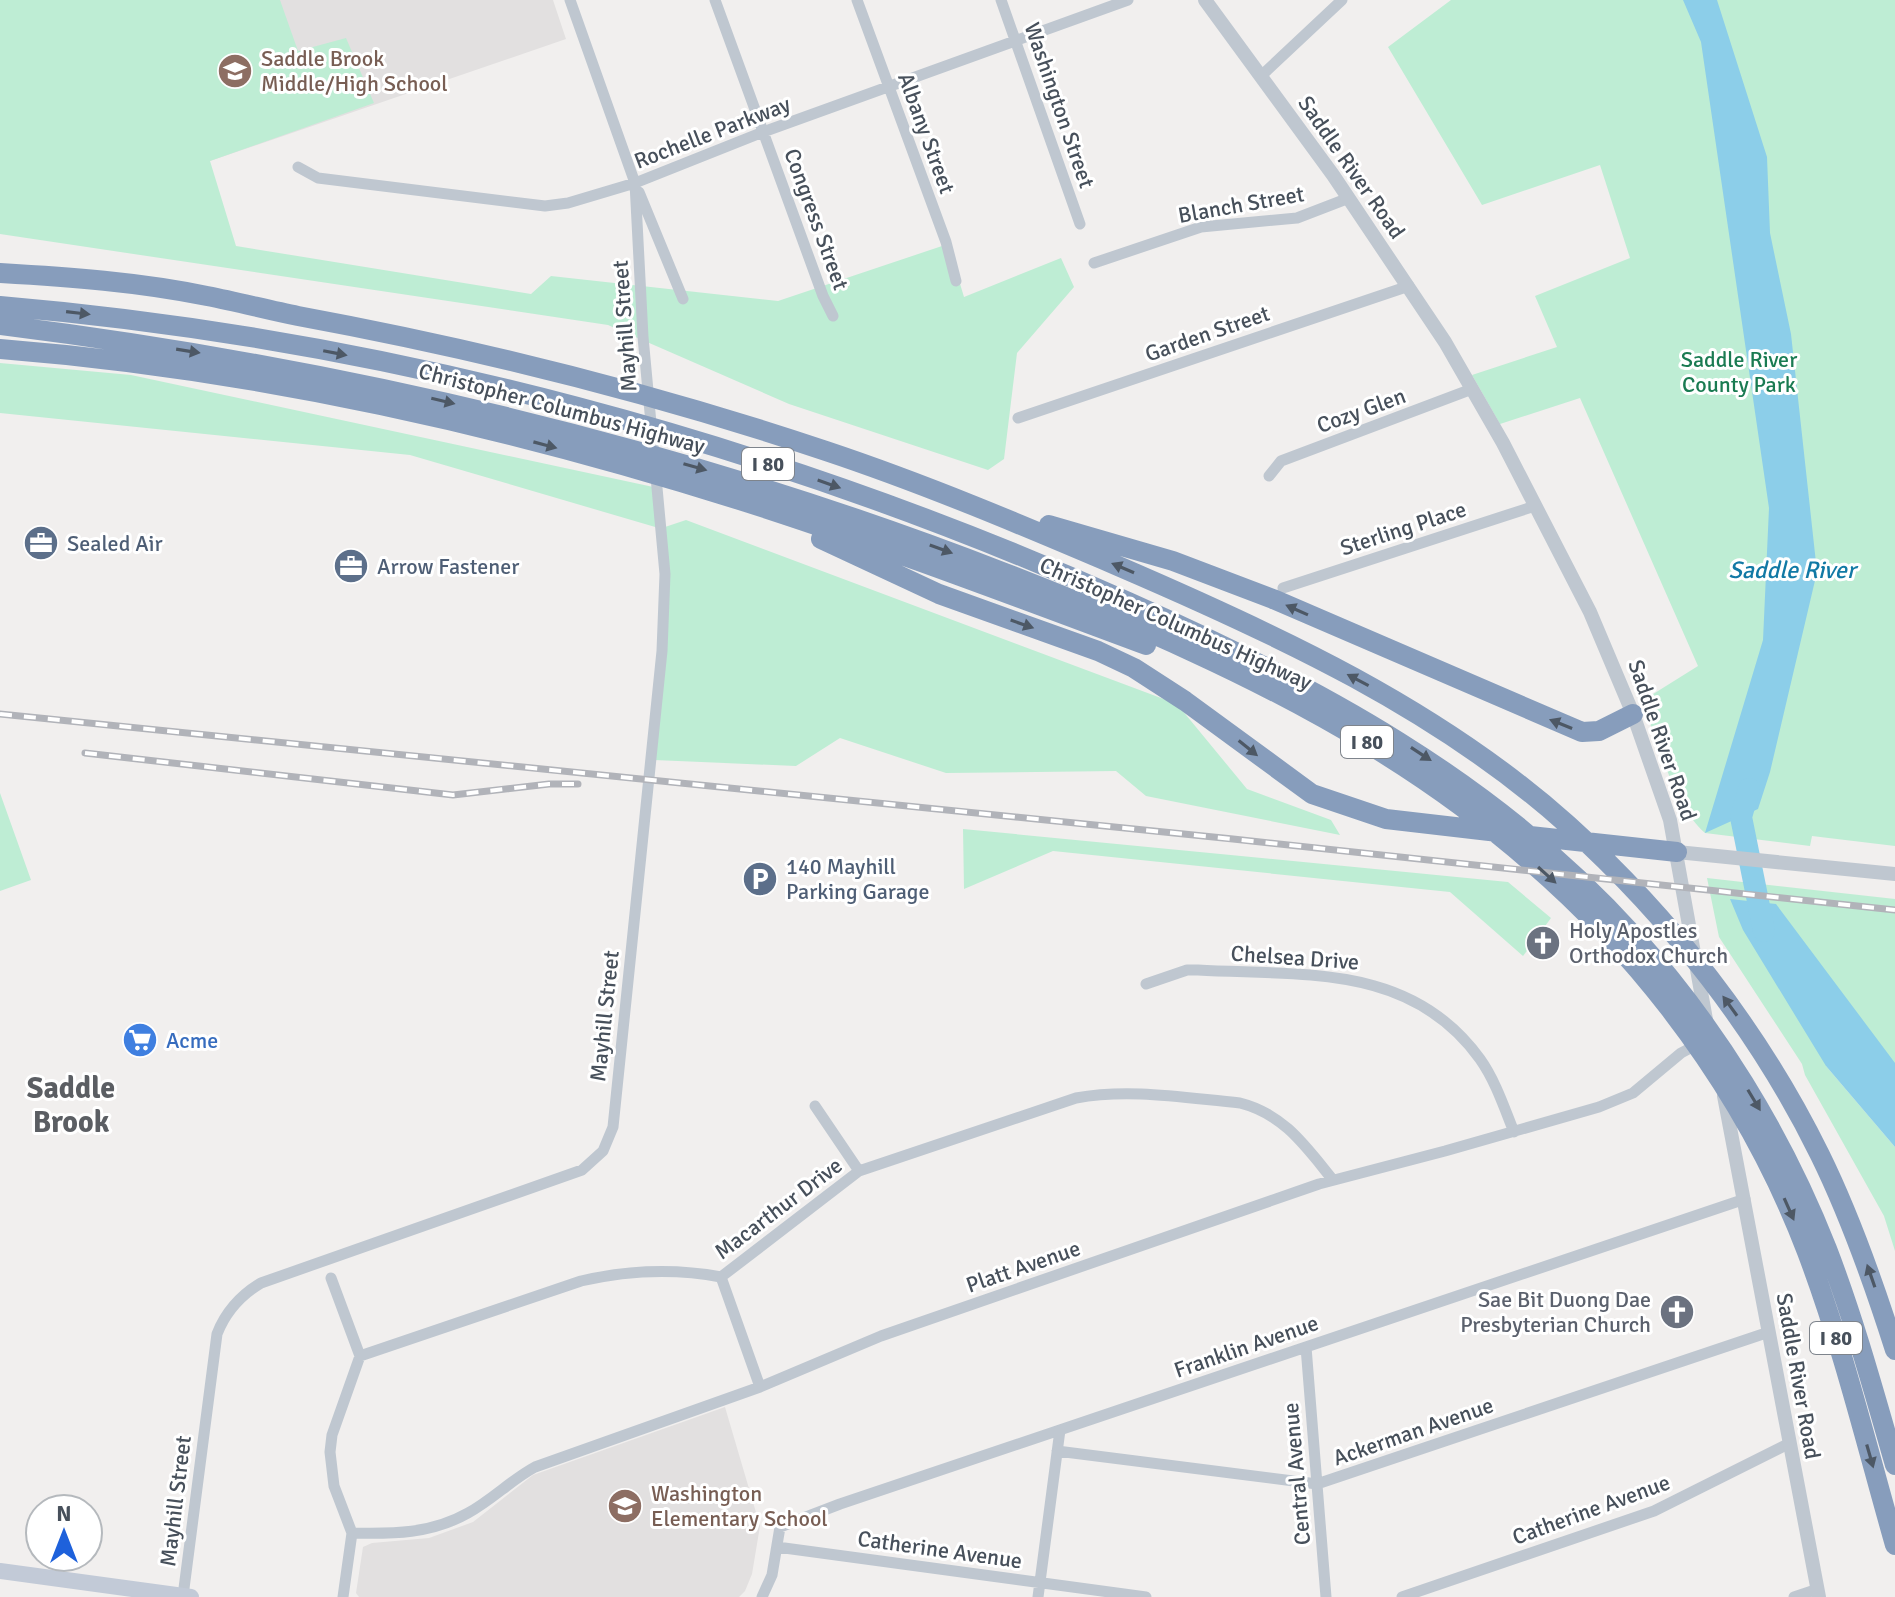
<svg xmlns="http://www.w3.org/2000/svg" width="1895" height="1597" viewBox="0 0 1895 1597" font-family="Signika,sans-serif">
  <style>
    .education { fill: #e2e0e0 }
    .green { fill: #beedd4 }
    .water { fill: #8ccee9 }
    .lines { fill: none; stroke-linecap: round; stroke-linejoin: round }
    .river { stroke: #8ccee9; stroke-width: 22 }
    .minor { stroke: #bfc7d0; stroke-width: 11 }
    .tertiary { stroke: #bfc7d0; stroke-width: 14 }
    .secondary { stroke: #c2cad7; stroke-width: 16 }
    .motorway { stroke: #879dbc; stroke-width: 20 }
    .rail-casing { stroke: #b1b3b9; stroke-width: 7 }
    .rail { stroke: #fff; stroke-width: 4; stroke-dasharray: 12; stroke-linecap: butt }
    .oneway { fill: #4d5865 }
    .labels { text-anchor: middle; stroke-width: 6; stroke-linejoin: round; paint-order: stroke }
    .shield { fill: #fff; stroke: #7e848c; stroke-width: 2 }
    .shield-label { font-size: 20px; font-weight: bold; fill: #47505b }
    .education-label { font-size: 22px; fill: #785e54; stroke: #fff; text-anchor: start }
    .street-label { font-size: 22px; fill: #47505b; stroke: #fff }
    .park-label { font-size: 22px; fill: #1a7b52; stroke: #fff }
    .service-label { font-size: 22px; fill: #4e5e75; stroke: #fff; text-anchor: start }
    .worship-label { font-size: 22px; fill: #5b616d; stroke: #fff; text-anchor: start }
    .shop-label { font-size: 22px; fill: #366cbe; stroke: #fff; text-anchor: start }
    .water-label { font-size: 24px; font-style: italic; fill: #1179a5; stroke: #fff }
    .district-label { font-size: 30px; font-weight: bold; fill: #5b5e63; stroke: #fff }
  </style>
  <rect width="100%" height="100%" fill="#f1efee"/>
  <!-- education -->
  <path class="education" d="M0 0H553L566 39 210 161Z
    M725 1407 760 1526 752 1574 745 1591 739 1597H359L356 1593 363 1547 372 1543 429 1538 473 1522 533 1475Z"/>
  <!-- green -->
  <path class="green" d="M0 0H280L298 51 346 38 374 103 210 161 236 246 531 294 551 276 778 301 948 244 964 297 1061 258 1074 287 1017 353 1004 459 988 470 789 404 608 325 0 234Z
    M1451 0H1895V846L1812 836 1810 846 1705 833C1674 806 1657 740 1642 701L1698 666 1580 398 1500 424 1472 375 1557 347 1535 296 1630 258 1600 165 1482 205 1388 47Z
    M0 363 131 375 658 488 662 528 686 520 1177 704 1247 789 1331 820 1340 835 1146 796 1116 771 946 773 840 738 796 766 654 760 662 529 410 455 0 413Z
    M0 793 31 880 0 891Z
    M963 829 1508 882 1551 918 1523 956 1450 892 1053 851 964 889Z
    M1707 878 1895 899V1072L1826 1066 1895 1147V1251L1884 1216 1805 1075 1802 1064 1719 937Z"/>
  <!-- water -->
  <path class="water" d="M1683 0H1717L1767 157 1770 233 1791 334 1817 572 1770 772 1758 809 1705 833 1763 640 1769 508 1701 42Z
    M1730 899 1776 904 1895 1063V1147L1826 1066 1743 930Z"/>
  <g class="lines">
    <!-- river -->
    <path class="river" d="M1749 789 1741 817 1764 931"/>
    <!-- minor -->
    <path class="minor" d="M715 0 823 296 833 316
      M857 0 946 242 956 281
      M1001 0 1080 224
      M1261 76 1342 0
      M298 167 318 178 545 206 568 203 635 183 763 132 1128 0
      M639 192 683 299
      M1094 263 1201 227 1297 218 1349 198
      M1018 418 1409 286
      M1269 476 1281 461 1472 389
      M1283 588 1535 506
      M1146 984 1187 970H1198C1303 976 1411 963 1480 1059 1495 1080 1504 1107 1514 1132
      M815 1106 859 1171
      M721 1277 760 1387
      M331 1278 360 1356 332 1435 330 1452 334 1486 352 1533 343 1597
      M1306 1347 1326 1597
      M360 1356 581 1281C629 1270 673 1268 721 1277L859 1171 1076 1098C1130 1088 1185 1098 1240 1103 1284 1114 1306 1147 1333 1180
      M1057 1451 1317 1484 1769 1332
      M352 1533C393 1534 431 1534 468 1513 492 1500 511 1480 535 1467L760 1387 881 1336 1319 1184 1445 1151 1599 1107 1633 1093 1681 1053 1698 1044
      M777 1547 1146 1597
      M183 1596 217 1334C226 1311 241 1295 261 1283L582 1170 603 1151 613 1127 662 651 665 574 643 337 635 183 570 0
      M762 1597 772 1575 780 1527 840 1504 1745 1199
      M1038 1597 1060 1430
      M1402 1597 1654 1511 1788 1444
      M1794 1597 1818 1589"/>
    <!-- tertiary -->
    <path class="tertiary" d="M1205 0 1333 175 1445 342 1503 443 1590 612 1633 714 1670 820 1707 1025
      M1677 852 1895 874
      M1724 1096 1819 1597"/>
    <!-- secondary -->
    <path class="secondary" d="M0 1571 191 1597"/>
    <!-- motorway -->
    <path class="motorway" d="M0 273C69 277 139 282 207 296 238 302 268 310 298 316 477 349 653 393 826 451 925 484 1022 525 1118 566 1276 634 1439 709 1568 825 1671 918 1759 1031 1820 1155 1851 1218 1874 1284 1895 1350
      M0 306C388 339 773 443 1128 602 1315 685 1495 781 1633 935 1715 1026 1782 1134 1827 1249 1854 1319 1874 1392 1895 1465
      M0 325C344 368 681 447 1005 573 1261 673 1498 785 1670 1009 1727 1083 1774 1165 1807 1252 1843 1347 1867 1447 1895 1545
      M0 349C253 369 507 426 749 503 883 546 1014 596 1146 645
      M1049 525 1173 561 1273 599 1582 732 1599 731 1633 714
      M821 539 939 594 1098 651 1134 668 1185 701 1312 794 1386 819 1498 832
      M1530 836 1677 852"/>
    <!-- rail casing -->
    <g class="rail-casing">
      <path id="rail" d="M0 714 1233 839 1895 910
        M85 753 453 795 549 784H578"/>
    </g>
    <!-- rail -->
    <use href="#rail" class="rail"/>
  </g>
  <!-- one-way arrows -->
  <defs><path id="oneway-solid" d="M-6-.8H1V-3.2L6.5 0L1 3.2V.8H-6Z" transform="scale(2)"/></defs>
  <g class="oneway">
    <use href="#oneway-solid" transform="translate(78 313) rotate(7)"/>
    <use href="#oneway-solid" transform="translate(188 351) rotate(9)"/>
    <use href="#oneway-solid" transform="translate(335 353) rotate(11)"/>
    <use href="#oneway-solid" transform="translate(443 401) rotate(13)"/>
    <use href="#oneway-solid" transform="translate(545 445) rotate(15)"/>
    <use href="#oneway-solid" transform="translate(695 467) rotate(16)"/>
    <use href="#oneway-solid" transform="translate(829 484) rotate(19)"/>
    <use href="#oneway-solid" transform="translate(941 549) rotate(20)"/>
    <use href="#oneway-solid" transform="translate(1123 568) rotate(-157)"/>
    <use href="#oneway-solid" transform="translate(1297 610) rotate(-156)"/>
    <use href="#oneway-solid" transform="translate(1022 624) rotate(19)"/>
    <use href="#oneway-solid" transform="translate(1358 680) rotate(-152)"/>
    <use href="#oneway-solid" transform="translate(1561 724) rotate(-158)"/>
    <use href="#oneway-solid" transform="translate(1248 748) rotate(39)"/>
    <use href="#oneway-solid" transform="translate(1421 754) rotate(33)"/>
    <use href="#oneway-solid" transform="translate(1547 875) rotate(42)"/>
    <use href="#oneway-solid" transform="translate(1730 1006) rotate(-126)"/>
    <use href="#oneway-solid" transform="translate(1754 1100) rotate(59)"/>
    <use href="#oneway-solid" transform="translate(1789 1209) rotate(66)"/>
    <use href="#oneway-solid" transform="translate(1871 1276) rotate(-109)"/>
    <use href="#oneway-solid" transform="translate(1870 1456) rotate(74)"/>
  </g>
  <!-- icons -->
  <defs>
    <g id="school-disc" transform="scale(1.8)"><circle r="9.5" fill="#8d6e63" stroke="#fff"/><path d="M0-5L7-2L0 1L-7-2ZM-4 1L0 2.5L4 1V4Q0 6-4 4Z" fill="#fff"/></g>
    <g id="office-disc" transform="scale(1.8)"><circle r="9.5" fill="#5c6f8a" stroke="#fff"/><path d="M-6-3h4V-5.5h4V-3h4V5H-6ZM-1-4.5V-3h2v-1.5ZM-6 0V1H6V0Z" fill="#fff"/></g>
    <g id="parking-disc" transform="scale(1.8)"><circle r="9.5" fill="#5c6f8a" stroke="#fff"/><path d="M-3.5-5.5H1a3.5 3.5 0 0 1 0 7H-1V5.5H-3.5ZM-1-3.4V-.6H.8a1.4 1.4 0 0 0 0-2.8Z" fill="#fff"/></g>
    <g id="church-disc" transform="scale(1.8)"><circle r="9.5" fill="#6b7280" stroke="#fff"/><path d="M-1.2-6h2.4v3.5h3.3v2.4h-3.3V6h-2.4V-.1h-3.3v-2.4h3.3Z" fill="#fff"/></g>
    <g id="supermarket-disc" transform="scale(1.8)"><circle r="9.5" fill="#3f7fe0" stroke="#fff"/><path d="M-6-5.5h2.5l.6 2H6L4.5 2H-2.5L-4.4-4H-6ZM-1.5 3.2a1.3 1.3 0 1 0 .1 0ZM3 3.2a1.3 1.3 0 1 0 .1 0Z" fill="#fff"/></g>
  </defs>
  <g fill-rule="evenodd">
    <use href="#school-disc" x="235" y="71"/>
    <use href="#office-disc" x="41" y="543"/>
    <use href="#office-disc" x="351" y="566"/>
    <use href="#parking-disc" x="760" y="879"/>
    <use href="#church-disc" x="1543" y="943"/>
    <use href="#supermarket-disc" x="140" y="1040"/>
    <use href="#church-disc" x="1677" y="1312"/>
    <use href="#school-disc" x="625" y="1506"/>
  </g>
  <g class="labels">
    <!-- shield labels -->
    <g class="shield">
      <rect x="742" y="448" width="52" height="32" rx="6"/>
      <rect x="1341" y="726" width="52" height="32" rx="6"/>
      <rect x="1810" y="1322" width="52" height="32" rx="6"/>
    </g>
    <g class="shield-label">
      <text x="768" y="471">I 80</text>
      <text x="1367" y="749">I 80</text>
      <text x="1836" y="1345">I 80</text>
    </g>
    <!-- education labels -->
    <g class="education-label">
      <text x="261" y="66">Saddle Brook<tspan x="261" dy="25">Middle/High School</tspan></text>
      <text x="651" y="1501">Washington<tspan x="651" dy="25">Elementary School</tspan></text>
    </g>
    <!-- street labels -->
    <g class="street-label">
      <text transform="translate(1060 105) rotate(71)" y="8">Washington Street</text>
      <text transform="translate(712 132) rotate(-21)" y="8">Rochelle Parkway</text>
      <text transform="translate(927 133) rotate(70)" y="8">Albany Street</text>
      <text transform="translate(1352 167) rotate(55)" y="8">Saddle River Road</text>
      <text transform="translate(1241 204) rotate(-10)" y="8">Blanch Street</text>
      <text transform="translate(817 219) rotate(70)" y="8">Congress Street</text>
      <text transform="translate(624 326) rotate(-94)" y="8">Mayhill Street</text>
      <text transform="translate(1207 333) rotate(-19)" y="8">Garden Street</text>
      <text transform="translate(562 408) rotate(15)" y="8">Christopher Columbus Highway</text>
      <text transform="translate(1361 410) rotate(-20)" y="8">Cozy Glen</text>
      <text transform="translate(1403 528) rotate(-18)" y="8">Sterling Place</text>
      <text transform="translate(1176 623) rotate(24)" y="8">Christopher Columbus Highway</text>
      <text transform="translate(1663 740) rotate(71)" y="8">Saddle River Road</text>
      <text transform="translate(1295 957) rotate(4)" y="8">Chelsea Drive</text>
      <text transform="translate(604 1016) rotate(-84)" y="8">Mayhill Street</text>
      <text transform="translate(778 1208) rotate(-37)" y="8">Macarthur Drive</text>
      <text transform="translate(1023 1266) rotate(-19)" y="8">Platt Avenue</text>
      <text transform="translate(1246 1346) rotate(-19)" y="8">Franklin Avenue</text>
      <text transform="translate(1799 1376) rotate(80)" y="8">Saddle River Road</text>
      <text transform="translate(1413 1431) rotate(-19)" y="8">Ackerman Avenue</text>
      <text transform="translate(1296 1474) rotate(-95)" y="8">Central Avenue</text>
      <text transform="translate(175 1501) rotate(-83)" y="8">Mayhill Street</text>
      <text transform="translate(1591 1509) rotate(-20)" y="8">Catherine Avenue</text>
      <text transform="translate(940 1549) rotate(8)" y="8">Catherine Avenue</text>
    </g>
    <!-- park labels -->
    <g class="park-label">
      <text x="1739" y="367">Saddle River<tspan x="1739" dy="25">County Park</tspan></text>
    </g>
    <!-- service labels -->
    <g class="service-label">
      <text x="67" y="551">Sealed Air</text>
      <text x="377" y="574">Arrow Fastener</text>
      <text x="786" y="874">140 Mayhill<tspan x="786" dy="25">Parking Garage</tspan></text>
    </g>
    <!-- worship labels -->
    <g class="worship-label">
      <text x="1569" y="938">Holy Apostles<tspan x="1569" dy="25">Orthodox Church</tspan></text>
      <text x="1651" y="1307" text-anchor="end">Sae Bit Duong Dae<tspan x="1651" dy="25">Presbyterian Church</tspan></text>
    </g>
    <!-- shop labels -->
    <g class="shop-label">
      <text x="166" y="1048">Acme</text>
    </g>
    <!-- water labels -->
    <g class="water-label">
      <text x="1792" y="578">Saddle River</text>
    </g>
    <!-- district labels -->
    <g class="district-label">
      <text x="71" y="1098">Saddle<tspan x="71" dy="34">Brook</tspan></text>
    </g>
  </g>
  <!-- north arrow -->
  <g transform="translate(64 1533)"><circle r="38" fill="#ffffff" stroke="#b5b9bd" stroke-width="2"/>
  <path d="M0-6L14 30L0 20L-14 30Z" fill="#1e61db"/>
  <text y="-12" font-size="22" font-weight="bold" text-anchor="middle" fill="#47505b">N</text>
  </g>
</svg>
